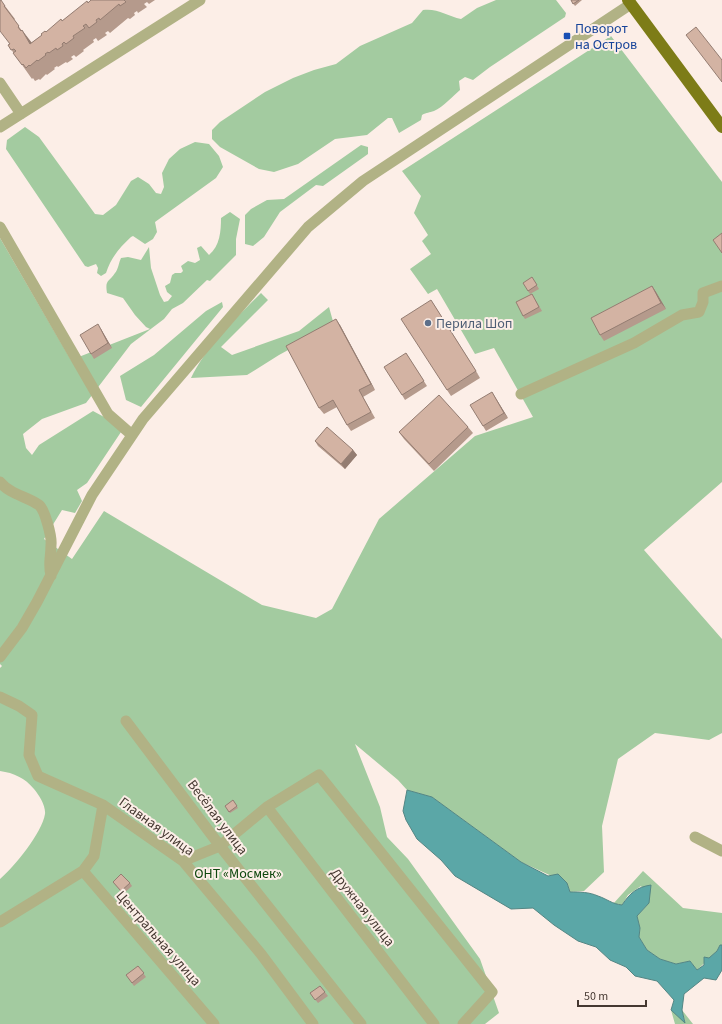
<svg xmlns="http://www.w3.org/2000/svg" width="722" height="1024" viewBox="0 0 722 1024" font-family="'Source Sans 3',sans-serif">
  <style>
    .green { fill: #a3cba0 }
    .water { fill: #5ba7a7; stroke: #548684 }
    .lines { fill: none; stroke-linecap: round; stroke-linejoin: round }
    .minor { stroke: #b1b285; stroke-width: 11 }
    .major { stroke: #7d7c17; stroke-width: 12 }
    .wall { fill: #b59a8c }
    .shaded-wall { fill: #947d72 }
    .building { fill: #d3b3a3; stroke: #947d72 }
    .transit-dot { fill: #1a4fb4; stroke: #fceee7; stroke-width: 1.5 }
    .service-dot { fill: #5c6f8a; stroke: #fceee7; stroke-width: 1.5 }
    .labels { text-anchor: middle; stroke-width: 4; stroke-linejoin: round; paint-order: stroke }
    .transit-label { font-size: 14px; fill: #164399; stroke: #fceee7; text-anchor: start }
    .service-label { font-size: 14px; fill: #4e5e75; stroke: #fceee7; text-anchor: start }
    .street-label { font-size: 14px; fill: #453831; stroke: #fceee7 }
    .park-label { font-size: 14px; fill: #0d470d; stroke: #fceee7 }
  </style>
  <rect width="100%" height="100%" fill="#fceee7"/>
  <!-- green -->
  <path class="green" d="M496 0H556L566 13 565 17 490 67 473 80 465 77 459 81 460 90C453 96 443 107 434 111 429 113 427 112 422 115L421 120 399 133 392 118H388L367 135 335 139 298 164 274 172 259 169 220 147 212 139V130L220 122 265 92 293 78 314 70 336 64 360 46 412 23 423 10C437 8 448 16 461 19L477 8Z
    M611 36 722 182V482L644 550 722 639V733L709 740 655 733 618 759 602 826 604 872 584 891 570 892 567 883 521 862 432 797 407 790 398 780 355 744 380 807 387 837 408 859 480 959 499 1013 485 1024H0V879C14 867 42 833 45 814 46 806 39 795 34 789 25 778 14 773 0 771V668L2 666 0 664V238L71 360 150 329 146 327 135 315 123 298 107 293C105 280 108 283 115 273 118 270 119 262 121 258L128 257 141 260 149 247 151 268 160 295 164 302 168 301 172 296 167 292 165 286 170 283 172 275 175 273H181L183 271 181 266 188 261 195 263 200 260 197 248 201 246 209 255C220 246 221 231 221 218L230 212 240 219 236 239V255L210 281 207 280 183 303 172 309 164 319 131 344 86 403 42 419 23 434 26 448 32 455 39 445 93 411 106 418 121 432 87 483 77 490 82 501 75 513 62 510 44 539 72 559 104 511 262 605 316 618 332 609 379 519 475 436 533 417 494 348 475 354 437 289 428 294 410 269 431 254 422 241 428 235 414 213 421 196 402 171Z
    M25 127 39 137 95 214 103 215 116 205 131 181 138 177 149 184 156 193 161 194 164 187 162 173 169 159 180 149 195 142 209 144 219 156 223 167 216 178 155 222 157 232 153 239 145 244 133 236 131 237C119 248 111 258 106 273L101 276 97 273 98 268 96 264 88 267 85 266 6 149 7 140Z
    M361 145 368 147V154L323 186 316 185 280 212 264 237 253 246 245 244V215L251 209 267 200 284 199Z
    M261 293 268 300 221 347 232 355 299 331 329 307 334 325 279 355 247 375 191 378C207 345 235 319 261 293Z
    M222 302 223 307 141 407 126 400 120 376 154 355 206 311Z
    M643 871 683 908 722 913V945H720L717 951 697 970 690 961 676 964 660 959 647 950 639 937 640 928 637 916 649 903 641 886 628 895 622 905 613 904Z
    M671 1010 685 1022 682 1010 693 1024H675Z"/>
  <!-- water -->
  <path class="water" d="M407 790 432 797 521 862 548 876 558 874 567 883 570 892C580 892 589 892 598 896 607 899 612 904 622 905 630 893 637 887 651 885L649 903 637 916 640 928 639 937 647 950 660 959 676 964 690 961 697 970 704 965V957L709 958 717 951 720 945H722V970L716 980 704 978 684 994 682 1010 685 1023 671 1010 674 1000 657 981 635 976 626 967 610 960 596 947 578 941 554 925 533 908 511 909 455 876 441 860 417 839 406 820 403 811Z"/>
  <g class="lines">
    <!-- minor -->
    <path class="minor" d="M0 83 21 114
      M0 127 200 0
      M0 227 108 414 132 435
      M521 394 634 343 682 315 699 312 703 302V293L722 286
      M0 482C11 495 26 496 39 505 45 510 52 537 51 545 51 557 48 564 51 576
      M0 657 22 628 37 602 92 495 143 419 308 227 363 181 631 4
      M0 697 19 706 32 715 29 755 38 776 103 805 183 861 261 954 313 1024
      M126 721 220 846 361 1024
      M267 807 434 1024
      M695 837 722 851
      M183 861 220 846 267 807 319 775 492 992 463 1024
      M83 871 214 1024
      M0 922 83 871 94 856 103 805"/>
    <!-- major -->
    <path class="major" d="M628 0 722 127"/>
  </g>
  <!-- wall -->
  <path class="wall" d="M0 0 5 6 15 19 14 20 31 43 91 0H155L149 4 147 2 144 4 147 7 138 13 137 11 134 13 135 15 130 19 128 18 110 33 108 31 105 33 107 35 98 41 96 38 93 40 94 42 83 50 84 51 76 57 74 55 71 57 73 59 67 63 66 62 58 67 57 66 54 68 55 69 47 75 46 74 40 80 39 79 35 81 33 78 32 79 8 45 10 44Z
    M571 0H582L575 6Z
    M532 277 539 289 530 294 528 291Z
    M652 286 656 292 666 309 604 341 600 335Z
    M532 294 542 311 525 319 523 316Z
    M435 307 480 378 451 396 447 390Z
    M340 325 375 390 363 397 375 418 351 431 347 425 337 407 324 414 319 408Z
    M101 329 112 348 94 359 91 354Z
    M406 353 427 386 405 400 402 395Z
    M492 392 508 418 486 431 483 426Z
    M468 427 473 433 434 471 404 439 399 432Z
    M315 441 353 450 357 455 345 469 318 446Z
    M233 800 238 808 230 813 225 806Z
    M113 882 130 883 132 886 123 894Z
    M138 966 146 977 134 986 126 975Z
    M320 986 328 996 318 1003 310 993Z"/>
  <!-- shaded-wall -->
  <path class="shaded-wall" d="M22 30 32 43 30 44Z
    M652 286 656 292 666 309 661 303Z
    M431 300 435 307 480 378 476 371Z
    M336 319 340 325 375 390 371 384Z
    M98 324 101 329 112 348 108 343Z
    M492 392 495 397 508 418 504 413Z
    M353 450 357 455 345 469 341 464Z"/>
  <!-- building -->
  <path class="building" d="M0 0H1L5 6H4L19 26 18 27 21 31 22 30 30 44 42 35 41 34 45 31 46 32 61 19 62 21 87 1 88 3 91 0H124L126 2 120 6 119 4 100 20 99 18 96 20 97 22 89 28 86 24 83 26 85 28 73 36 74 38 66 44 64 42 62 44 63 46 57 50 56 48 49 53 48 52 45 54 46 55 38 61 37 60 30 66 29 65 26 68 23 64 22 65 13 53 16 51 14 49 11 50 8 45 10 44 0 31Z
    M571 0H579L573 4Z
    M696 27 722 60V82L686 35Z
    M722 233V253L713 240Z
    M532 277 537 285 528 291 523 283Z
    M652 286 661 303 600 335 591 318Z
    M532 294 539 307 523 316 516 302Z
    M431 300 476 371 447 390 401 319Z
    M336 319 371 384 359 390 371 412 347 425 333 400 319 408 286 346Z
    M98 324 108 343 91 354 80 335Z
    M406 353 424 381 402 395 384 367Z
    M492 392 504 413 483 426 470 405Z
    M439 395 468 427 429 464 399 432Z
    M327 427 353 450 341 464 315 441Z
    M233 800 237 806 229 812 225 806Z
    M121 874 130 883 121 891 113 882Z
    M138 966 144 973 132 983 126 975Z
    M320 986 325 992 315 1000 310 993Z"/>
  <!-- markers -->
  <rect class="transit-dot" x="563" y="32" width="8" height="8" rx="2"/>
  <circle class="service-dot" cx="428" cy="323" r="4"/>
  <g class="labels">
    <!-- transit labels -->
    <g class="transit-label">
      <text x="575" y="33">Поворот<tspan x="575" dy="16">на Остров</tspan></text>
    </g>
    <!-- service labels -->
    <g class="service-label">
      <text x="436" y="328">Перила Шоп</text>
    </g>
    <!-- street labels -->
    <g class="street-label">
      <text transform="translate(218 817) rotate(53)" y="5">Весёлая улица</text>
      <text transform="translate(157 826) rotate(36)" y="5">Главная улица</text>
      <text transform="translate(363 907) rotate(52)" y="5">Дружная улица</text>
      <text transform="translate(159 938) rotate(49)" y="5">Центральная улица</text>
    </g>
    <!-- park labels -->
    <g class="park-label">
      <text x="238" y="878">ОНТ «Мосмек»</text>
    </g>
  </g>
  <!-- scale -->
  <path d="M578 1000v6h68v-6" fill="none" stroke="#453831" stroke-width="2"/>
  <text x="584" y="1000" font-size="12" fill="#453831" stroke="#fceee7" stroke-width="3" paint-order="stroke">50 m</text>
</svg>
